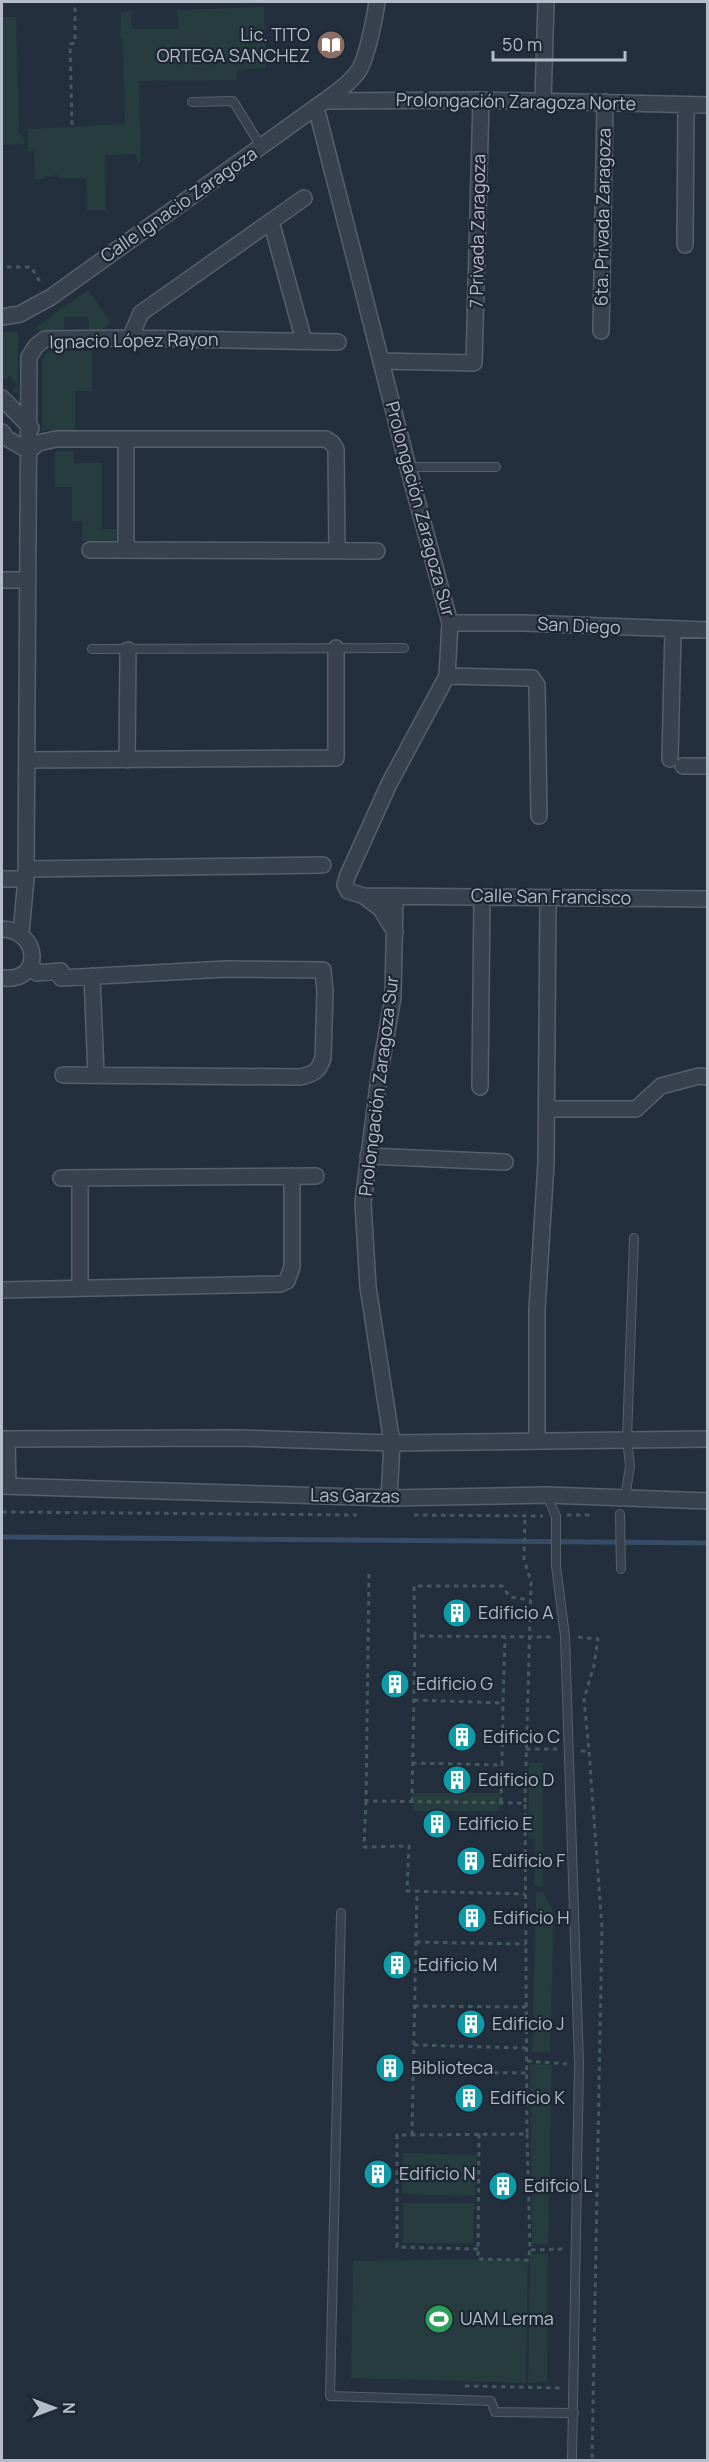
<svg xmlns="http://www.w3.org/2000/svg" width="709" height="2462" viewBox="0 0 709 2462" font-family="Manrope,sans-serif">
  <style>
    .green { fill: #263c3f }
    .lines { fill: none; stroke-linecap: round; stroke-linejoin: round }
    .stream { stroke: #394c67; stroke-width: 5 }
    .lane-casing { stroke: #565f6c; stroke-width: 10 }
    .street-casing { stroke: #565f6c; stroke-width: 18 }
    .path { stroke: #44595c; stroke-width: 3; stroke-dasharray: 4.5 4.5; stroke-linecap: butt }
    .lane { stroke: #38414e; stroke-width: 8 }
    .street { stroke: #38414e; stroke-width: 15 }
    .labels { text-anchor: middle; stroke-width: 4.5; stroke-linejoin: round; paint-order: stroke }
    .poi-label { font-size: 18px; fill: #b4bcc9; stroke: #1d2633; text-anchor: start }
    .street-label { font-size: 18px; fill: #b4bcc9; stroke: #1d2633 }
  </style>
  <rect width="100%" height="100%" fill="#242f3e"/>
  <!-- green -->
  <path class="green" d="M264 7 266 68 237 70V80L139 81 141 162H137L136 154 105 155 106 210H87L86 178H58L57 175H55L54 177 45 176 44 179H35L34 151H28V129L125 124 123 49 122 38 120 37 121 12 131 11 132 29H178L177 10Z
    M2 17H16L19 129 16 130 25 140 24 144 2 145Z
    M88 290 111 323 101 330H89L88 317H64V330L40 331 36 327Z
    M2 332H18V393L13 392 12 390 17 386 10 376 3 380 2 377Z
    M53 351H92V391H75V430H42V360L46 353Z
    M55 451H74V463H102V529H117V541H82V521H72V487H55Z
    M529 1763H543V1886H534L535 1839 528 1838Z
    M412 1793H501L499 1811H413Z
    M536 1892H543L554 1913 550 2052H532Z
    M530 2064 552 2065 548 2244H532Z
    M403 2153 477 2155 475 2196 402 2194Z
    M403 2203H474L473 2243H403Z
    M530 2254H548L547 2382 528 2383Z
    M478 2259 528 2260 526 2383 351 2378 353 2261Z"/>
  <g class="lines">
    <!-- stream -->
    <path class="stream" d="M2 1537 708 1543"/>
    <!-- lane casing -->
    <g class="lane-casing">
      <path id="lane" d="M192 102 233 101 261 146
        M408 467H496
        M92 649 404 648
        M547 1496 556 1516V1566L565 1636 579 2064 572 2460
        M625 1498 630 1466 627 1439 634 1238
        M620 1514 621 1569
        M341 1913 330 2396 491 2401 495 2412 574 2413"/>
    </g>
    <!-- street casing -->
    <g class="street-casing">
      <path id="street" d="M325 101 481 100 708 105
        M543 101 546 2
        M316 107 408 467 450 623 447 676 389 784 347 877 345 885 348 891 364 896 708 899
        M271 221 304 341
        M685 245 686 105
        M2 317 20 314 51 297 316 107C330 97 349 85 359 70 367 58 375 16 377 2
        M601 331 605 102
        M130 338 141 313 304 198
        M381 361 474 363 481 100
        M2 398 31 428
        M2 432 6 438 29 451
        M126 439V550
        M29 451 38 443 56 439H326L332 443 336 449 337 551
        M90 550 377 551
        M2 580H28
        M450 623H524L708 630
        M447 676 532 678 537 685 539 816
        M670 759 673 630
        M27 760 336 758V648
        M127 760 128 650
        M683 766H708
        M26 869 323 865
        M2 879H26
        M364 896 381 909 395 932
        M2 929C40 930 44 983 2 978
        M21 933 26 879 29 357 36 346 45 339 130 338 338 342
        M31 966 37 973 61 971V978L226 969 323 970 325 991 323 1058C319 1071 314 1074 300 1077L63 1075
        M92 976 96 1075
        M480 1087 482 897
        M547 1109H636L661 1086 699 1076 708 1077
        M368 1156 505 1162
        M61 1178 316 1176
        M80 1178V1287
        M2 1290 280 1284 287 1281 292 1267V1176
        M2 1439 237 1438 392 1443 708 1439
        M7 1439 8 1486
        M537 1440V1309L546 1163 548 898
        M2 1486 389 1498 547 1495 708 1501
        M389 1498 392 1443 368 1287 363 1203 379 1077 393 997 395 897"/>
    </g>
    <!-- path -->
    <path class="path" d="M72 125 70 44 75 43V2
      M7 267H31L42 285
      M2 1512 357 1515
      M414 1515 543 1516
      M567 1515H594
      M369 1574 366 1801 525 1803 531 1582 524 1559 525 1516
      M415 1636 414 1586H502L510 1597 530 1600
      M578 1637 598 1639 594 1665 584 1699 589 1751
      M414 1700 503 1703 505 1638
      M526 1749H557
      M581 1751H589L602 1928 592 2460
      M412 1763 502 1765 503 1703
      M366 1801 364 1847 409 1846 407 1891 525 1894
      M412 1802 415 1636 553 1637
      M501 1802 502 1765
      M416 1942 526 1944
      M414 2006 526 2007
      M414 2045 526 2048
      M527 2061 567 2064
      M413 2072 527 2073
      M479 2134 478 2259 528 2260 530 2250
      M527 2134 530 2250 565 2249
      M412 2135 417 1891
      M478 2249 397 2247V2135L527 2134 525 1803
      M465 2386 563 2388"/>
    <!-- lane -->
    <use href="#lane" class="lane"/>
    <!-- street -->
    <use href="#street" class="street"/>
  </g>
  <!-- icons -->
  <defs>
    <g id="library-disc" transform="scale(1.5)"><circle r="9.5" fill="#8d6e63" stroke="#1d2633"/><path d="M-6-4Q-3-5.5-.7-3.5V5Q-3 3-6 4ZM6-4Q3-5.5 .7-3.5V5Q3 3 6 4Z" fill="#fff"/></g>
    <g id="building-disc" transform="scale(1.5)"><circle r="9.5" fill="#0f9aa8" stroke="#1d2633"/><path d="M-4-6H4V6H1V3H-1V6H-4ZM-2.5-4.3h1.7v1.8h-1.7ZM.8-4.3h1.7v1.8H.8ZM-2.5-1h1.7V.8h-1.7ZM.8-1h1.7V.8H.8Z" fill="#fff"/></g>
    <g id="stadium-disc" transform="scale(1.5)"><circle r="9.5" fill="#2e9e5b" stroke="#1d2633"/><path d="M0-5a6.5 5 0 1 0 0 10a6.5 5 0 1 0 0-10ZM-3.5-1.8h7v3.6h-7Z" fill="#fff"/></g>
  </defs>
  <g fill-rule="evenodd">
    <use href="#library-disc" x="331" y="45"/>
    <use href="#building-disc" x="457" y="1613"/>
    <use href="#building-disc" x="395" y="1684"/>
    <use href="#building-disc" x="462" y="1737"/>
    <use href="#building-disc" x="457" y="1780"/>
    <use href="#building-disc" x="437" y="1824"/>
    <use href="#building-disc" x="471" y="1861"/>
    <use href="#building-disc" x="472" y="1918"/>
    <use href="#building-disc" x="397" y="1965"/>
    <use href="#building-disc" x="471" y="2024"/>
    <use href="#building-disc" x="390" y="2068"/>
    <use href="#building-disc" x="469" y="2098"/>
    <use href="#building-disc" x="378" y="2174"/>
    <use href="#building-disc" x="503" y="2186"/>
    <use href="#stadium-disc" x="439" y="2319"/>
  </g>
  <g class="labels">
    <!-- poi labels -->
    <g class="poi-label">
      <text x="310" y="41" text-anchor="end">Lic. TITO<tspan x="310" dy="21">ORTEGA SANCHEZ</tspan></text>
      <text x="478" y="1619">Edificio A</text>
      <text x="416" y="1690">Edificio G</text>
      <text x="483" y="1743">Edificio C</text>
      <text x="478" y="1786">Edificio D</text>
      <text x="458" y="1830">Edificio E</text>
      <text x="492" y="1867">Edificio F</text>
      <text x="493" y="1924">Edificio H</text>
      <text x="418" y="1971">Edificio M</text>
      <text x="492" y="2030">Edificio J</text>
      <text x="411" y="2074">Biblioteca</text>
      <text x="490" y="2104">Edificio K</text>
      <text x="399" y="2180">Edificio N</text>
      <text x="524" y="2192">Edifcio L</text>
      <text x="460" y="2325">UAM Lerma</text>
    </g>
    <!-- street labels -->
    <g class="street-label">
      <text transform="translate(516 102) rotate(1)" y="6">Prolongación Zaragoza Norte</text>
      <text transform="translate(179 205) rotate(-35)" y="6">Calle Ignacio Zaragoza</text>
      <text transform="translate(603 217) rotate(-89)" y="6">6ta. Privada Zaragoza</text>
      <text transform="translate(478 231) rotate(-89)" y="6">7 Privada Zaragoza</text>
      <text transform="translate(134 341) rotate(-1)" y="6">Ignacio López Rayon</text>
      <text transform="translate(420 509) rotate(75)" y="6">Prolongación Zaragoza Sur</text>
      <text transform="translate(579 626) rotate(3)" y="6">San Diego</text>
      <text transform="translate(551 897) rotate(1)" y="6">Calle San Francisco</text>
      <text transform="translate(379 1086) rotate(-83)" y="6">Prolongación Zaragoza Sur</text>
      <text transform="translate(355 1496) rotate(1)" y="6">Las Garzas</text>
    </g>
  </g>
  <!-- border -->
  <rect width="709" height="2462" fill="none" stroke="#b4bcc9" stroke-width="6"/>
  <!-- north arrow -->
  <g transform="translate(54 2408) rotate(90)" stroke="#1d2633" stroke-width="4.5" paint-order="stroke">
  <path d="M0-4.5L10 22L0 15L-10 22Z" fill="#b4bcc9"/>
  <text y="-9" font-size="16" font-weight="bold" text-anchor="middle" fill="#b4bcc9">N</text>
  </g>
  <!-- scale -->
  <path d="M493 51v9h132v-9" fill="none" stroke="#b4bcc9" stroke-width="3"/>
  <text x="502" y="51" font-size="18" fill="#b4bcc9" stroke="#1d2633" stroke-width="4.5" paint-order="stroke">50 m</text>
</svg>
